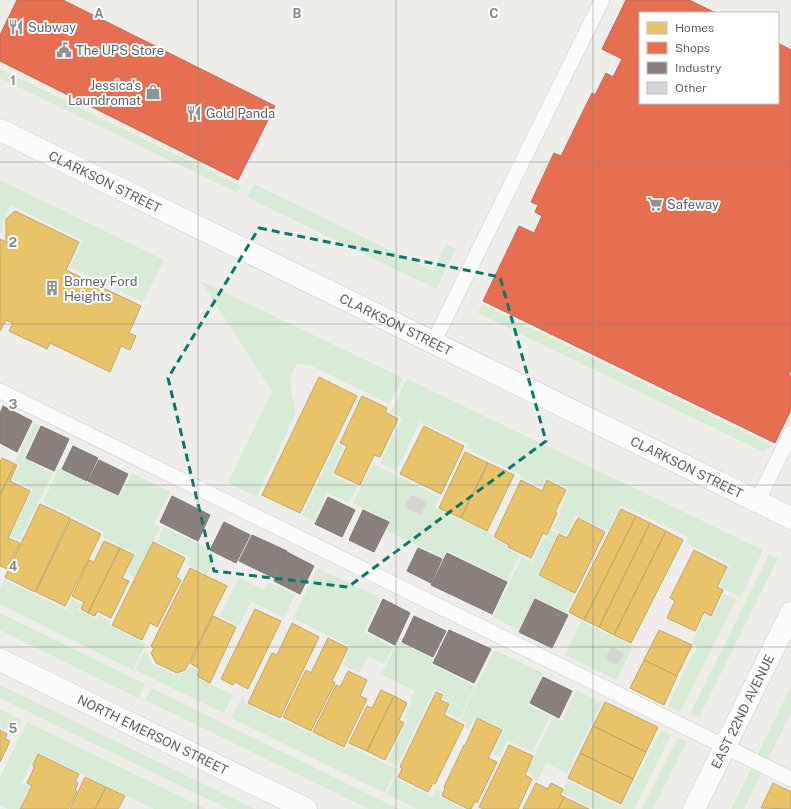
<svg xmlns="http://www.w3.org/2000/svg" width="791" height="809" viewBox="0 0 791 809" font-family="'Public Sans',sans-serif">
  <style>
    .green { fill: #d8ebd6 }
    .homes { fill: #e9c46a; stroke: #c0a769 }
    .shops { fill: #e76f51; stroke: #be6b58 }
    .industry { fill: #8a817c; stroke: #7d7876 }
    .building { fill: #d6d5d3; stroke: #deddd9 }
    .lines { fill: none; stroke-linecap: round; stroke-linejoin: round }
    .lane-casing { stroke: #cbcccc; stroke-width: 16 }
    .street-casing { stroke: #cbcccc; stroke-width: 23 }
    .secondary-casing { stroke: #cacacb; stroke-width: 23 }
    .lane { stroke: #fdfcfc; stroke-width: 15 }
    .street { stroke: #fdfcfc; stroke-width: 22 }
    .secondary { stroke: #fdfcfc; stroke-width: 22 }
    .marked { fill: none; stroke: #0f766e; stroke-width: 3; stroke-dasharray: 8 5; stroke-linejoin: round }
    .grid { fill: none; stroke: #84888a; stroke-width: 1; stroke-opacity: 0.55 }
    .labels { text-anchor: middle; stroke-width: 4; stroke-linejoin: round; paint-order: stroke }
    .poi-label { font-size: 13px; fill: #5f6368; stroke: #fff; text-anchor: start }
    .street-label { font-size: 13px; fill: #5f6368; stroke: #fff }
    .grid-label { font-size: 13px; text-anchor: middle; font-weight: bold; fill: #84888a; stroke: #fff; stroke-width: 4; stroke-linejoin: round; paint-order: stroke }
  </style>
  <rect width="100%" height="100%" fill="#efeeea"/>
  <!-- green -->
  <path class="green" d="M0 69 241 186 237 193 0 78Z
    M0 180 164 260 143 302 70 267 83 241 11 205 3 221 2 232 0 231Z
    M254 184 433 271 446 244 456 249 436 289 247 197Z
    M201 281 403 378 389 404 310 365 297 364C282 387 296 392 295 415L257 497 228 483 272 392Z
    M482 304 772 446 763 452 478 313Z
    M407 379 763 550 741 597 719 587 730 565 686 543 688 537 621 505 608 531 575 516 566 535 553 529 561 512 559 511 569 488 546 478 541 487 520 477 521 475 466 448 468 444 420 422 396 471 380 463 402 418 391 412Z
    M34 423 39 425 23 458 53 473 20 540 10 536 33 489 13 479 20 465 15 462Z
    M336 444 343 447 331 475 357 487 349 503 327 493 314 521 302 515Z
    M373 464 440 497 435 507 492 535 491 538 506 545 505 547 520 555 507 580 447 551 443 558 385 530 390 521 353 503Z
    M59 468 119 497 132 473 170 492 154 524 160 527 135 578 127 573 136 553 102 537 104 532 43 502Z
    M164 527 205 547V549L216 555 207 574 188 565 191 558 157 541Z
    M551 530 558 534 537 575 575 593 566 613 535 598 519 630 493 617 522 557 532 562 544 537 547 538Z
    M769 554 778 558 699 718 690 714Z
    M318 568 380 598 364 632 393 647 384 664 368 656 359 673 343 665 351 647 293 618Z
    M239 578 264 590 268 582 295 595 284 618 251 601 239 626 220 616Z
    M4 580 67 610 72 599 81 604 78 610 97 619 99 615 111 621 109 625 146 644 133 670 0 604V588Z
    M724 594 736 599 680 712 668 706 697 646 692 643 705 615 712 618Z
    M0 613 145 684 138 698 0 630Z
    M581 621 633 646 617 680 565 655Z
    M398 641 434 659 431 664 475 686 459 719 447 713 451 704 443 699 445 694 435 689 397 766 387 762 408 720 404 718 412 701 410 700 415 691 381 674Z
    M494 650 543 673 528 705 550 715 533 752 507 740 500 757 493 754 504 729 475 716 469 729 465 727 467 723 460 720Z
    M144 652 148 654 151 663 176 675 186 672 189 667 198 671 195 677 233 695 224 713 135 670Z
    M0 685 255 809H228L0 698Z
    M791 686V712L768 759 758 754Z
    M151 688 399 809H369L145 700Z
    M576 690 602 703 567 773 546 763 537 781 533 779 534 776 526 772 553 717 562 721Z
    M242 696 246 698 244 703 282 722 283 720 346 750 348 746 397 769 385 793 231 718Z
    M0 709 22 720 15 735 0 727Z
    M27 722 206 809H154L37 752 22 783 30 787 19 809H8L0 805V778Z
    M661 730 671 735 634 809H594L562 793 568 781 622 807Z
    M678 737 687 741 653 809H642Z
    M751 769 761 774 744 809H731Z
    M395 778 432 797 436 789 442 792 439 797 464 809H417L387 794Z"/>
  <!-- homes -->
  <path class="homes" d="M15 211 79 242 66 270 141 306 129 333 136 336 130 350 121 346 110 372 50 343 47 349 9 331 13 323 6 320 0 331V239L6 242V219Z
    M319 377 357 396 300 513 262 495Z
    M362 396 387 408 385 412 398 419 380 457 374 455 360 485 334 473 347 446 340 443Z
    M424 426 464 446 441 494 400 474Z
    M465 452 488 463 461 518 439 508Z
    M2 458 15 464 0 495V462Z
    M488 463 514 475 487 531 461 518Z
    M15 464 17 465 10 481 30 491 8 538 20 543 7 569 0 566V495Z
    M521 480 542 491 547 480 566 490 555 512 557 513 547 535 543 533 531 558 508 547 509 545 494 537Z
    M40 504 70 518 35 592 5 577Z
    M621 509 636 516 584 620 569 612Z
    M636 516 650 523 599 627 584 620Z
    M578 518 605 532 575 593 539 575 559 534 567 538Z
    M71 519 101 534 65 606 36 592Z
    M650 523 666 531 614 635 599 627Z
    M666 531 683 540 631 643 614 635Z
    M104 541 120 548 88 613 81 609 84 602 72 596 89 560 94 562Z
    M153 542 185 558 176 577 181 580 157 627 150 623 142 640 112 625Z
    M120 548 134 555 122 578 129 581 111 618 97 611 95 616 88 613Z
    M694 550 727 567 717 587 723 590 711 616 704 612 695 631 667 618 675 601 670 598Z
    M190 568 227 586 185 670 177 673 156 663 151 653 154 648 151 646Z
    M255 609 281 621 248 689 235 682 233 685 221 679Z
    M213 616 236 627 210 683 197 676 200 669 190 663Z
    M292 623 319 637 280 718 248 703 272 653 277 655Z
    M659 630 692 645 677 676 644 660Z
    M328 638 348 648 332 681 335 683 311 731 283 717 306 670 311 673Z
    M644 660 677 676 664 705 630 688Z
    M348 671 367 680 360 696 367 699 344 747 313 732 336 685 340 687Z
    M381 690 394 696 367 751 349 743 367 706 372 708Z
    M436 692 443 695 440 700 449 704 444 715 464 725 435 784 433 783 428 792 398 777 402 769 400 767Z
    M394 696 407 703 399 720 404 723 385 760 367 751Z
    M605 702 658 727 646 752 593 726Z
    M477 718 502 730 488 758 497 762 477 803 475 801 471 809H468L442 796 445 788 444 787 464 745 465 746Z
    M593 726 646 752 633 779 580 753Z
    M0 730 7 734 5 739 10 741 0 762Z
    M509 745 533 756 525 775 532 779 518 809H483L479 807Z
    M580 753 633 779 621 804 568 778Z
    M38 754 79 774 75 781 78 783 75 790 77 791 68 809H20L32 786 27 783 34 768 33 764Z
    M85 777 106 787 95 809H70Z
    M536 783 548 789 551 783 563 789 560 795 564 797 558 809H523Z
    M773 783 791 792V809L761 808Z
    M106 787 125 796 118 809H95Z
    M564 797 589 809H558Z"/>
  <!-- shops -->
  <path class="shops" d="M17 0H63L275 106 238 180 0 61V35Z
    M626 0H689L716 13H640V103H778V43L791 50V370L789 375 791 376V410L775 443 483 301 519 226 534 233 542 216 535 212 538 205 531 202 554 153 561 156 592 93 595 95 606 73 613 77 622 59 602 49Z"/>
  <!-- industry -->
  <path class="industry" d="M3 406 32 421 17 452 0 443V413Z
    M41 426 69 439 54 471 26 458Z
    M73 446 98 458 87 481 62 469Z
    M99 460 128 474 118 495 88 481Z
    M172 496 210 515 198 541 160 522Z
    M328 497 355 510 342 537 315 524Z
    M363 510 389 522 374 552 349 540Z
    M224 522 250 535 236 563 210 550Z
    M252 535 287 551 274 578 239 561Z
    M418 548 442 559 431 583 407 571Z
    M287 552 314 566 300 594 274 581Z
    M447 553 507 582 492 614 431 585Z
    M383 599 410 613 395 645 368 631Z
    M535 599 568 615 552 648 519 632Z
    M414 616 446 631 433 657 402 642Z
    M449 630 491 649 474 683 433 663Z
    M543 677 572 691 559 718 530 703Z"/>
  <!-- building -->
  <path class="building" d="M411 495 427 502 421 515 404 507Z
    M612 646 624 654 617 665 605 658Z"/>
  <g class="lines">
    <!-- lane casing -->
    <g class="lane-casing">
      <path id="lane" d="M433 343 602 0
        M0 391 791 779
        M757 502 791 433"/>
    </g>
    <!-- street casing -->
    <g class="street-casing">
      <g id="street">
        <path id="s1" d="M0 130 791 518"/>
        <path id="s2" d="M0 660 306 809"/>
      </g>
    </g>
    <!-- secondary casing -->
    <g class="secondary-casing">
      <g id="secondary">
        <path id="s3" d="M694 809 791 613"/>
      </g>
    </g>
    <!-- lane -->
    <use href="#lane" class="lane"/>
    <!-- street -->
    <use href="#street" class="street"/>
    <!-- secondary -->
    <use href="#secondary" class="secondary"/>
  </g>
  <!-- marked area -->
  <path class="marked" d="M259 228 500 277 546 441 348 587 214 571 168 378Z"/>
  <!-- grid -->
  <path class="grid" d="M198 0V809M396 0V809M593 0V809M0 162H791M0 324H791M0 485H791M0 647H791"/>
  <!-- icons -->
  <defs>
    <g id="restaurant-bare" transform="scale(1.2)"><path d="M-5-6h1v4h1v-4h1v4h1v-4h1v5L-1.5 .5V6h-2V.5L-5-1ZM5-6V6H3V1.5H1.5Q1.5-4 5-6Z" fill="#919496" stroke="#fff" stroke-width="2.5" paint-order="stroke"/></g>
    <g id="civic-bare" transform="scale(1.2)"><path d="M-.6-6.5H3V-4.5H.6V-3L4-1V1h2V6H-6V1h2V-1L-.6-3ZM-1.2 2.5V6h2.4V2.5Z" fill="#919496" stroke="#fff" stroke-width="2.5" paint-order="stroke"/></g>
    <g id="shop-bare" transform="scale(1.2)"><path d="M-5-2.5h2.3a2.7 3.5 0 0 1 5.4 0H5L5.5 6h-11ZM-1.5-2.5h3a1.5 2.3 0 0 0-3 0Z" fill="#919496" stroke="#fff" stroke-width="2.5" paint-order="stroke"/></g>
    <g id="supermarket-bare" transform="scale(1.2)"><path d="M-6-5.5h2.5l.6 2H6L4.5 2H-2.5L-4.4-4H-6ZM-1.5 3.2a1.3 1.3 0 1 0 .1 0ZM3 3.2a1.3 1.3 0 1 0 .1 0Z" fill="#919496" stroke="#fff" stroke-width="2.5" paint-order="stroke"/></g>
    <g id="building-bare" transform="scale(1.2)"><path d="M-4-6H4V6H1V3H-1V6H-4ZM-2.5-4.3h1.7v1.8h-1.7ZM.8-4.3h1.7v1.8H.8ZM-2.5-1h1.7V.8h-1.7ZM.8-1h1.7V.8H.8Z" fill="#919496" stroke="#fff" stroke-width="2.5" paint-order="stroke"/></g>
  </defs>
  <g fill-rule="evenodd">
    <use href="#restaurant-bare" x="16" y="27"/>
    <use href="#civic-bare" x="64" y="50"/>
    <use href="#shop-bare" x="153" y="92"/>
    <use href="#restaurant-bare" x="194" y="113"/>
    <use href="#supermarket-bare" x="655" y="204"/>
    <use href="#building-bare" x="52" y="288"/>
  </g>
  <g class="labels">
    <!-- poi labels -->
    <g class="poi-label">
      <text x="28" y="32">Subway</text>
      <text x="76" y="55">The UPS Store</text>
      <text x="141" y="90" text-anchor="end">Jessica's<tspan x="141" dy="15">Laundromat</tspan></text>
      <text x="206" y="118">Gold Panda</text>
      <text x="667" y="209">Safeway</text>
      <text x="64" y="286">Barney Ford<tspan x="64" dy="15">Heights</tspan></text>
    </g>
    <!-- street labels -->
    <g class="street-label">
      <text dy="5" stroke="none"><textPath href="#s1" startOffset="117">CLARKSON STREET</textPath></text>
      <text dy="5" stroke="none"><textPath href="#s1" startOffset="441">CLARKSON STREET</textPath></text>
      <text dy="5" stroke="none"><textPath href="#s1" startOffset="765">CLARKSON STREET</textPath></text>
      <text dy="5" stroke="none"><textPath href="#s3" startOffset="109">EAST 22ND AVENUE</textPath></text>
      <text dy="5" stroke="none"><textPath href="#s2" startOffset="170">NORTH EMERSON STREET</textPath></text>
    </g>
  </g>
  <g class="grid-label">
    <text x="99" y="18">A</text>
    <text x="297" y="18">B</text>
    <text x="494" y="18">C</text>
    <text x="13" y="85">1</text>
    <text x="13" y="247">2</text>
    <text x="13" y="409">3</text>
    <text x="13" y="571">4</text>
    <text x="13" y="733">5</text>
  </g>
  <!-- legend -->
  <rect x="639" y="12" width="140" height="92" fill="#ffffff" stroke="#bfc1c3"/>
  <rect x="647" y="22" width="20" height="12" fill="#e9c46a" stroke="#bfc1c3"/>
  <text x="675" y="32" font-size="12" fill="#5f6368">Homes</text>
  <rect x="647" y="42" width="20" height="12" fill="#e76f51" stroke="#bfc1c3"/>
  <text x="675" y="52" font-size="12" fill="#5f6368">Shops</text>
  <rect x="647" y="62" width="20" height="12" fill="#8a817c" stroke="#bfc1c3"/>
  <text x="675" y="72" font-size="12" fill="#5f6368">Industry</text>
  <rect x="647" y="82" width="20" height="12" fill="#d6d5d3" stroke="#bfc1c3"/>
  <text x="675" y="92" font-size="12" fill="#5f6368">Other</text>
</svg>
